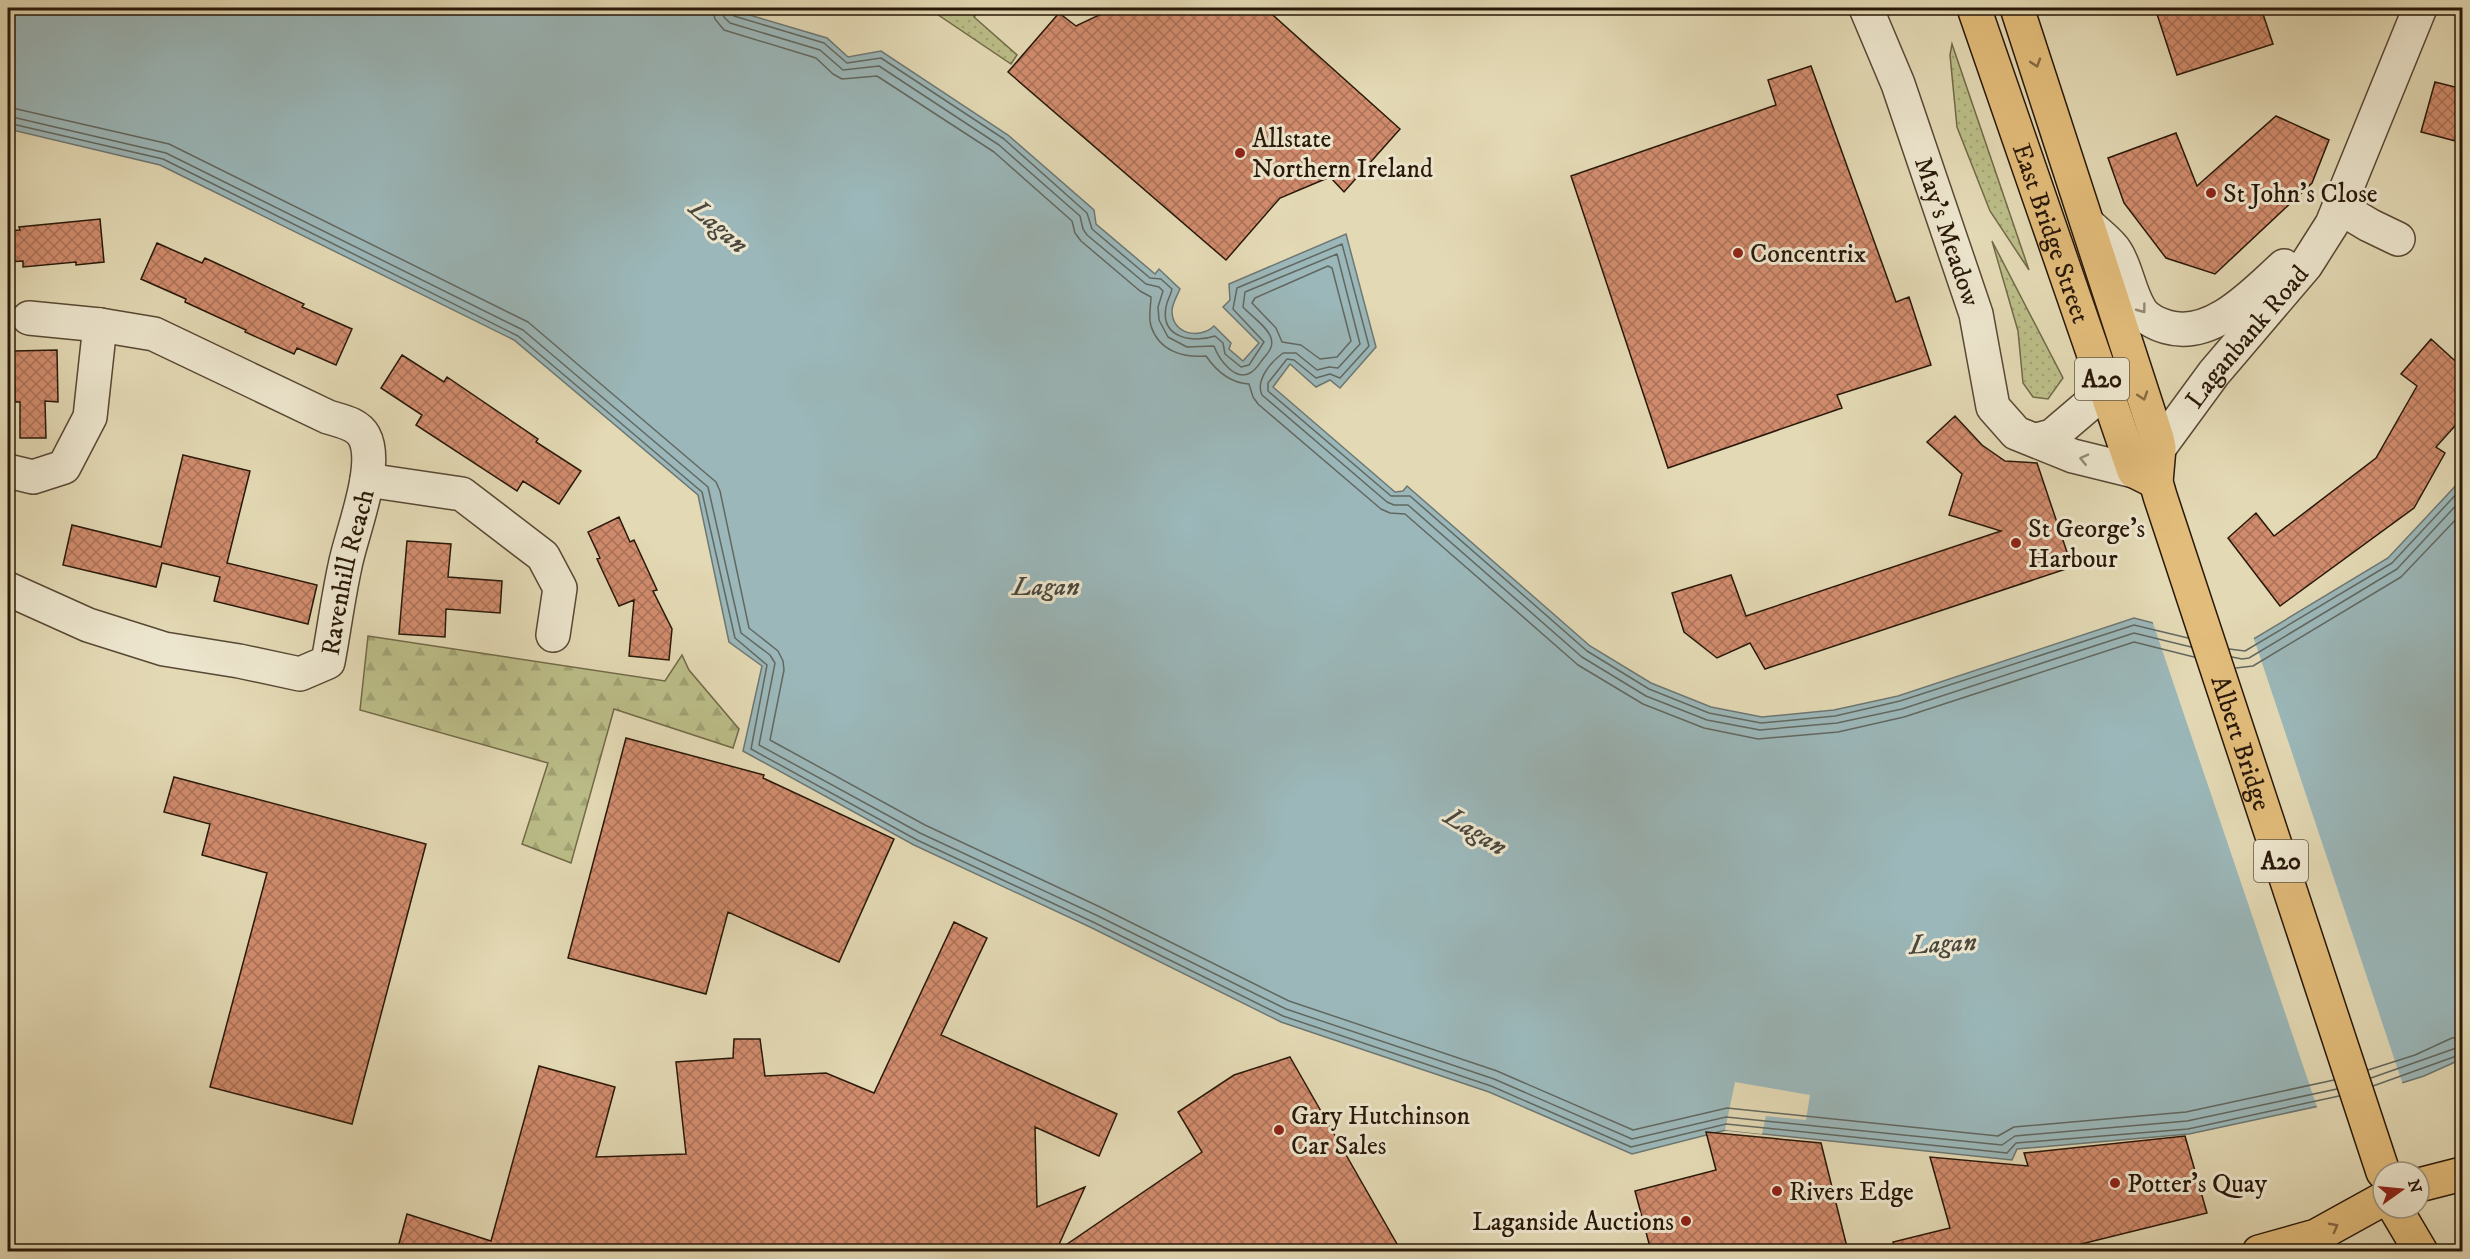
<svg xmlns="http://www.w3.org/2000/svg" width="2470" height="1259" viewBox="0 0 2470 1259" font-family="'IM FELL DW Pica',serif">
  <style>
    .grass { fill: url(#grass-dots); stroke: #726a48; stroke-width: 1.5 }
    .forest { fill: url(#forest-firs); stroke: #726a48; stroke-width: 1.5 }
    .water { fill: #9bb7b9; stroke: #6d7773; stroke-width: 1.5 }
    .pier { fill: #e3d9b4 }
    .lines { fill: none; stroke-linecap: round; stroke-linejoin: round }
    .shore { stroke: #626861; stroke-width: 1.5 }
    .building { fill: url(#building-cross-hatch); stroke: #291809; stroke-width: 1.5 }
    .minor-casing { stroke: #584834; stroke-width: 36 }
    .major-casing { stroke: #291809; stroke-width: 36 }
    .minor { stroke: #ede6ce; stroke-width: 33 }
    .major { stroke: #e2bc7a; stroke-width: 33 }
    .oneway { stroke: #866a42 }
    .oneway2 { stroke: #958975 }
    .poi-dot { fill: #8f2418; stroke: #ede6ce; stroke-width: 2 }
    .labels { text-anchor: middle; stroke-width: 6; stroke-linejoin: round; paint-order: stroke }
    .shield { fill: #ede6ce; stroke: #645644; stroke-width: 1.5 }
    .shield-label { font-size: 24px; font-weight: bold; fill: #291809 }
    .poi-label { font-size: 26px; fill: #291809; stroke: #ede6ce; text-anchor: start }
    .street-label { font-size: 26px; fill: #291809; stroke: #ede6ce }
    .water-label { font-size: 27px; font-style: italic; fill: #4b483e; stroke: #ede6ce }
  </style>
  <defs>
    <pattern id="grass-dots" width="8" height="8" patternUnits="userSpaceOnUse" patternTransform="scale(1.5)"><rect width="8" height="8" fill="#bbbd88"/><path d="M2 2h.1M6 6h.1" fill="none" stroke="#a1a274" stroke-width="1.8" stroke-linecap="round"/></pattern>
    <pattern id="forest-firs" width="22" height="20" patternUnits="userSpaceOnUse" patternTransform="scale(1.5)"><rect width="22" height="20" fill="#bbbd88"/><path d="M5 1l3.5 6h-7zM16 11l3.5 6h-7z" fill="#a1a274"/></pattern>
    <pattern id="building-cross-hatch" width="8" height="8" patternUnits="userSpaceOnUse" patternTransform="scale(1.5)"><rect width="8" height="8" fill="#d18c6d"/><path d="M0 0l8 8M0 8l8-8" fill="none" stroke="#aa7158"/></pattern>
  </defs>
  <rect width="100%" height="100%" fill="#e3d9b4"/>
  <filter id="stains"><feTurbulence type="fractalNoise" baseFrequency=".00333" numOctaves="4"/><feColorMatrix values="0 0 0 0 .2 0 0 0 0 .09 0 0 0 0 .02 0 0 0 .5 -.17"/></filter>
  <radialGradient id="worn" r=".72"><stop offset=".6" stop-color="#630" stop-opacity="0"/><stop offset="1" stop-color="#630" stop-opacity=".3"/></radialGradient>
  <!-- grass -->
  <path class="grass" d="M928 8H982L974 17 1017 55 1011 64Z
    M1952 44 2029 270 1990 211 1957 127 1950 55Z
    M1992 241 2063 378 2048 399 2033 397 2023 383 2018 331Z"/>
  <!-- forest -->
  <path class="forest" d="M368 636 665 681 682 655 689 670 739 729 733 748 614 709 571 863 522 844 548 763 360 710Z"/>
  <!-- water -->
  <path class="water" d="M8 8H726L827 38 848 57 881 51 1008 135 1094 210 1096 224 1155 274 1159 269 1180 289C1177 296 1172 304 1172 311 1172 334 1199 340 1214 326L1231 343 1229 349 1243 361 1259 343 1223 307 1230 300 1229 284 1346 234 1376 347 1340 388 1330 380 1316 387 1290 364 1273 387 1395 492 1403 491 1407 486 1590 646 1651 683 1711 707 1762 717 1834 710 1898 696 2134 618 2242 646 2388 558 2462 479V1059L2424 1076 2347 1100 2189 1134 2017 1149 2012 1160 1726 1130 1632 1154 1489 1092 1281 1022 1090 927 914 845 743 751 762 666 729 642 698 495 514 340 160 165 8 129Z"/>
  <!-- pier -->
  <path class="pier" d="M2152 620 2242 643 2253 636 2403 1085 2348 1103 2318 1110Z
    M1735 1082 1810 1095 1806 1120 1766 1116 1762 1134 1725 1130Z"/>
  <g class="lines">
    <!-- shore -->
    <path class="shore" d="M712 8 715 19 724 30 816 58 833 74 842 79 877 76 994 152 1072 221 1075 233 1081 241 1140 291 1151 297C1151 306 1148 316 1151 326 1159 351 1183 358 1206 356 1217 372 1231 383 1249 384L1253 397 1258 404 1381 509 1390 513 1405 514 1578 665 1643 704 1704 728 1758 739 1838 732 1904 717 2134 642 2194 657
      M721 8 724 17 730 23 820 50 843 70 879 66 999 145 1080 216 1083 229 1087 235 1146 284 1159 287 1163 291 1158 307 1159 320 1168 337 1187 347 1214 346C1218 357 1234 382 1250 373 1256 370 1259 364 1263 359 1268 353 1274 347 1271 338 1268 327 1251 316 1243 307L1245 292 1337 254 1360 344 1338 368 1329 367 1317 370 1296 353H1283C1271 362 1255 380 1262 395L1387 502 1394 505H1408L1582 657 1646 696 1707 720 1760 730 1837 723 1902 709 2134 633 2191 647
      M729 8 730 13 734 16 824 43 847 63 881 58 1004 139 1087 213 1092 229 1150 278 1161 279 1172 289C1171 295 1167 300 1166 307 1160 339 1194 343 1215 336L1223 343 1225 354 1241 367 1249 365 1264 342 1233 309 1237 288 1342 244 1369 346 1340 378 1330 374 1316 378 1294 360 1287 359 1268 383V391L1391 496H1410L1587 651 1649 689 1709 713 1761 723 1835 716 1900 701 2134 625 2188 638
      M8 107 169 144 528 322 716 482 720 491 749 628 778 651 783 661 784 670 770 740 925 825 1100 907 1289 1001 1497 1071 1633 1130 1727 1108 1998 1136 2014 1127 2186 1112 2334 1080
      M8 116 166 153 523 330 708 487 741 633 770 655 775 663 759 745 920 833 1096 915 1286 1009 1494 1079 1632 1139 1726 1117 2002 1145 2015 1136 2187 1121 2337 1089
      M8 123 163 159 518 336 702 492 735 638 767 665 751 749 917 840 1093 922 1283 1016 1491 1086 1631 1147 1726 1124 2007 1153 2016 1143 2188 1129 2339 1096
      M1328 266 1332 268 1351 341 1337 357 1320 359 1301 345 1282 342 1276 328 1252 303 1255 298Z
      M2229 649 2245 651 2392 563 2462 488
      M2232 657 2242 659 2249 658 2397 569 2462 499
      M2236 668 2253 666 2401 577 2462 513
      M2368 1070 2415 1055 2452 1038 2462 1037
      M2371 1078 2462 1046
      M2373 1086 2462 1054"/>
  </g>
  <!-- building -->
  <path class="building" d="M1114 8H1265L1400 129 1344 192 1330 177 1280 198 1226 260 1008 72 1059 13 1076 26Z
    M2155 8H2261L2273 44 2177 75Z
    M1811 66 1896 302 1909 297 1931 365 1837 395 1842 408 1668 468 1571 176 1776 105 1768 80Z
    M2435 82 2463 89V143L2421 132Z
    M2276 116 2329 140 2312 183 2215 274 2166 258 2124 203 2108 158 2176 133 2197 186Z
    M100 219 104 262 76 265V262L23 267V261L8 262V231L20 230 19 227Z
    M157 243 202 263 205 258 304 304 302 307 352 329 336 365 297 348 294 354 245 332 246 330 185 302 186 299 141 279Z
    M2431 339 2463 368V417L2436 447 2445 453 2414 508 2280 606 2228 538 2256 513 2274 536 2376 458 2417 386 2401 374Z
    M57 350 58 402 45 401 46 438H20V402H15L14 351Z
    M402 355 444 382 447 377 538 439 536 442 581 471 559 504 523 481 517 491 416 425 422 415 381 388Z
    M1955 416 1982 445 2005 461 2037 463 2072 567 1765 669 1750 643 1717 658 1684 632 1672 593 1731 575 1746 616 2001 531 1949 515 1962 474 1927 442Z
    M183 455 250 471 227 563 317 585 308 624 214 601 220 577 162 563 156 587 63 565 72 525 161 547Z
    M619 517 630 542 634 540 657 590 653 591 672 629 669 660 629 656 634 600 619 606 597 559 600 558 588 532Z
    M407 541 451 544 448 577 502 581 500 613 446 609 445 637 399 634Z
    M626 738 764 775 763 778 894 839 839 962 728 912 706 994 568 958Z
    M174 777 426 844 352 1124 210 1087 267 873 202 855 210 824 164 812Z
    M954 922 987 938 941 1035 1117 1114 1099 1156 1035 1127 1037 1207 1085 1187 1056 1251H397L407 1214 491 1241 539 1066 615 1087 596 1157 686 1154 676 1062 733 1058 734 1039H760L765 1076 826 1073 874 1093Z
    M1290 1057 1401 1251H1057L1202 1152 1178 1112 1234 1075Z
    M1706 1132 1821 1143 1848 1251H1651L1635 1191 1716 1170Z
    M2185 1136 2207 1213 2053 1251H1895L1893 1242 1950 1228 1930 1157 2028 1166 2024 1153Z"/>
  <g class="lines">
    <!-- minor casing -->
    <g class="minor-casing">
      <g id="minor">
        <path id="s1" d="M1866 8 1898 84 1976 314 1993 407 2016 433 2073 456 2134 471"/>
        <path d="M2339 207 2369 225 2398 239"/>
        <path d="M2090 226C2098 234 2110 242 2116 252 2127 269 2129 293 2141 311 2147 320 2157 324 2167 327 2212 340 2254 293 2284 266"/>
        <path d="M2037 440 2052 436 2106 390"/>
        <path id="s2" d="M2159 448 2214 373 2306 265 2332 224 2420 8"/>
        <path d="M8 471 33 477 64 467 90 417 100 325"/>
        <path d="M367 480 462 494 543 556 560 588 553 635"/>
        <path id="s3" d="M8 589 88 625 164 649 239 661 300 674 328 662C334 630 338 598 345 566 351 534 380 465 364 436 357 423 340 421 328 417L154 334 100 325 29 318"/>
      </g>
    </g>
    <!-- major casing -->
    <g class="major-casing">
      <g id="major">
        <path id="s4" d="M1974 8 2134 471 2156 482"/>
        <path id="s5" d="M2017 8 2157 438 2159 448 2156 482 2160 496 2383 1172"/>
        <path d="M2419 1185 2462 1174"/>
        <path d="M2395 1208 2421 1252"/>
        <path d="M2259 1252 2316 1236 2383 1199"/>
      </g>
    </g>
    <!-- minor -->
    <use href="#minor" class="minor"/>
    <!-- major -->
    <use href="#major" class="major"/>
  </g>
  <!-- one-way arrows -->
  <defs><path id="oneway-chevron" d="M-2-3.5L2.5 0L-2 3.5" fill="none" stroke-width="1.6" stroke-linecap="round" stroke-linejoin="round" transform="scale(1.5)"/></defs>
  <g class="oneway">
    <use href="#oneway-chevron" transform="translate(2036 63) rotate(72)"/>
    <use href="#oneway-chevron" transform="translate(2143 396) rotate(72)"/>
    <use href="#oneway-chevron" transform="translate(2334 1227) rotate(-28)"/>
  </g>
  <g class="oneway2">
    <use href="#oneway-chevron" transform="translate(2142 309) rotate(53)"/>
    <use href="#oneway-chevron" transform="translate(2084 459) rotate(-167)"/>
  </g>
  <!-- markers -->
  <g class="poi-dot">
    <circle cx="1240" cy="153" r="6"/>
    <circle cx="2211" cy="193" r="6"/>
    <circle cx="1738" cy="253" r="6"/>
    <circle cx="2016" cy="543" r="6"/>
    <circle cx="1279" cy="1130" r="6"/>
    <circle cx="2115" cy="1183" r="6"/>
    <circle cx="1777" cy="1191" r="6"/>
    <circle cx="1686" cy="1221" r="6"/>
  </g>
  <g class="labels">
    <!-- shield labels -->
    <g class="shield">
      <rect x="2075" y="358" width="54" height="42" rx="4.5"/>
      <rect x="2254" y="840" width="54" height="42" rx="4.5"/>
    </g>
    <g class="shield-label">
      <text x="2102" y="387">A20</text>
      <text x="2281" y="869">A20</text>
    </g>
    <!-- poi labels -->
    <g class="poi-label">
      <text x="1252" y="147">Allstate<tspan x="1252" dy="30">Northern Ireland</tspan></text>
      <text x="2223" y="202">St John's Close</text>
      <text x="1750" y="262">Concentrix</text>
      <text x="2028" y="537">St George's<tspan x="2028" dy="30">Harbour</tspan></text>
      <text x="1291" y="1124">Gary Hutchinson<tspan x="1291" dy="30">Car Sales</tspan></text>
      <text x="2127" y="1192">Potter's Quay</text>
      <text x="1789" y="1200">Rivers Edge</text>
      <text x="1674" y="1230" text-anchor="end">Laganside Auctions</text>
    </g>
    <!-- street labels -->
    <g class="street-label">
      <text dy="9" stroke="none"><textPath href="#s1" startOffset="238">May's Meadow</textPath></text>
      <text dy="9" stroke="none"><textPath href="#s4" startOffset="238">East Bridge Street</textPath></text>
      <text dy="9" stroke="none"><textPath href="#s2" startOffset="142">Laganbank Road</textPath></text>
      <text dy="9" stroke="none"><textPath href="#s3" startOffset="428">Ravenhill Reach</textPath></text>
      <text dy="9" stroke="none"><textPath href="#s5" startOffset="771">Albert Bridge</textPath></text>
    </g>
    <!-- water labels -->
    <g class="water-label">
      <text transform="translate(719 226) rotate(41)" y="9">Lagan</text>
      <text x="1046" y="595">Lagan</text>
      <text transform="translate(1476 831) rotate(32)" y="9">Lagan</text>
      <text transform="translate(1943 943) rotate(-3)" y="9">Lagan</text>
    </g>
  </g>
  <!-- margin -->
  <rect width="2470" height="1259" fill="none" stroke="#e3d9b4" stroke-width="30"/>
  <rect x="9" y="9" width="2452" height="1241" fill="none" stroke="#291809" stroke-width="3"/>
  <rect x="15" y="15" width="2440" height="1229" fill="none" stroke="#291809" stroke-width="1.5"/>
  <!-- north arrow -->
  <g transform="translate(2401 1190) rotate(75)"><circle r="28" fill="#ede6ce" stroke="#9f947f" stroke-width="1.5"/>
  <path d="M0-4.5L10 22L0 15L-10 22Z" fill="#8f2418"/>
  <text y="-9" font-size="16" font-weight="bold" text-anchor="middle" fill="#291809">N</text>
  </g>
  <rect width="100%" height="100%" filter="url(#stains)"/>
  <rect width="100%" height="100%" fill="url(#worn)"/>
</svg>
